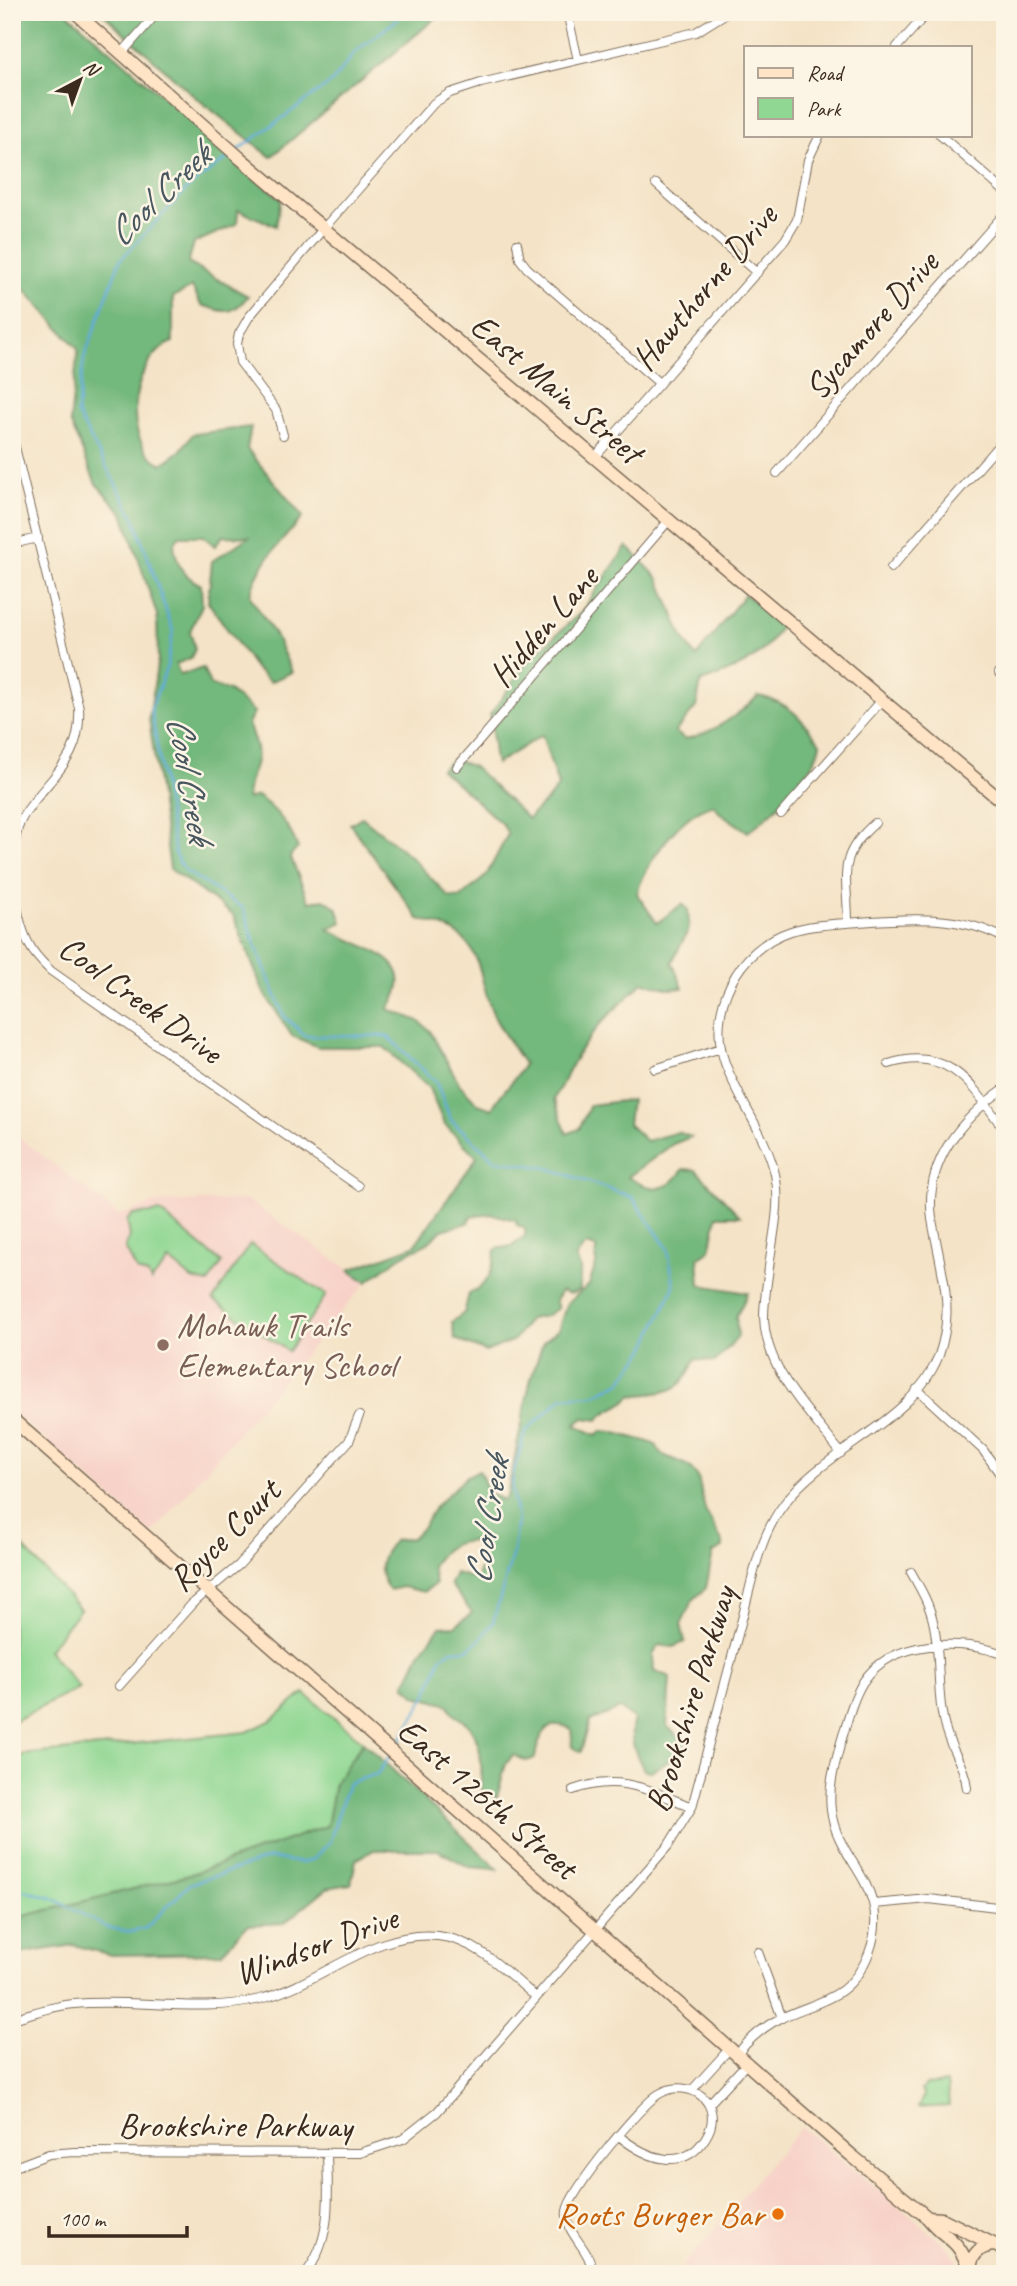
<svg xmlns="http://www.w3.org/2000/svg" width="1017" height="2286" viewBox="0 0 1017 2286" font-family="Caveat,sans-serif">
  <style>
    .built { fill: #f7d1c7 }
    .green { fill: #8fd792; stroke: #658058; stroke-width: 2 }
    .forest { fill: #73b87c; stroke: #57714d; stroke-width: 2 }
    .lines { fill: none; stroke-linecap: round; stroke-linejoin: round }
    .stream { stroke: #61abd9; stroke-width: 2.5 }
    .street-casing { stroke: #7c6b59; stroke-width: 10 }
    .secondary-casing { stroke: #7c6b59; stroke-width: 15 }
    .street { stroke: #fff; stroke-width: 8 }
    .secondary { stroke: #ffe4c6; stroke-width: 12 }
    .education-dot { fill: #8d6e63; stroke: #fcf5e5; stroke-width: 2.5 }
    .food-dot { fill: #e8710a; stroke: #fcf5e5; stroke-width: 2.5 }
    .labels { text-anchor: middle; stroke-width: 5; stroke-linejoin: round; paint-order: stroke }
    .street-label { font-size: 35px; fill: #3b2a1e; stroke: #fcf5e5 }
    .education-label { font-size: 35px; fill: #785e54; stroke: #fcf5e5; text-anchor: start }
    .food-label { font-size: 35px; fill: #c56008; stroke: #fcf5e5; text-anchor: end }
    .water-label { font-size: 37px; font-style: italic; fill: #48575f; stroke: #fcf5e5 }
  </style>
  <rect width="100%" height="100%" fill="#fcf5e5"/>
  <filter id="ink" filterUnits="userSpaceOnUse"><feTurbulence type="fractalNoise" baseFrequency=".0143" numOctaves="2"/><feDisplacementMap in="SourceGraphic" scale="14" xChannelSelector="R" yChannelSelector="G"/><feConvolveMatrix kernelMatrix="1 2 1 2 8 2 1 2 1" color-interpolation-filters="sRGB"/></filter>
  <filter id="wash" filterUnits="userSpaceOnUse"><feTurbulence type="fractalNoise" baseFrequency=".00686" numOctaves="4" result="noise"/><feDisplacementMap in="SourceGraphic" scale="28" xChannelSelector="R" yChannelSelector="G"/><feGaussianBlur stdDeviation="1.57" result="paint"/><feColorMatrix in="noise" values="0 0 0 0 0 0 0 0 0 0 0 0 0 0 0 0 0 1.4 0 .05"/><feComposite in="paint" operator="in"/></filter>
  <g filter="url(#wash)">
    <rect width="100%" height="100%" fill="#f4e3c6"/>
    <!-- built -->
    <path class="built" d="M16 1135 119 1215 158 1202 247 1200 367 1282 152 1534 12 1411V1139Z
      M801 2127 949 2248 957 2260 955 2274H676Z"/>
    <!-- green -->
    <path class="green" d="M160 1212 222 1263 208 1283 192 1279 169 1260 151 1281 148 1275 137 1271 125 1248 130 1236 127 1221 132 1215Z
      M250 1244 326 1295 288 1351 213 1300Z
      M20 1544 80 1609 48 1650 79 1688 12 1722V1547Z
      M304 1693 363 1742 335 1783 328 1826 186 1876 12 1919V1756L247 1732 272 1720Z
      M947 2083 949 2106 918 2108 924 2095 921 2090 926 2085Z"/>
    <!-- forest -->
    <path class="forest" d="M12 12H66L281 199 276 226 238 210 237 224 194 243 188 263 248 296C231 317 225 312 201 305L192 287 173 297V342C131 358 119 444 162 464L180 451 193 434 251 427 247 449 303 517C282 541 257 564 250 596L275 635 292 672 270 682 255 668 208 602 212 561 249 537 223 536 215 546 203 536H179L174 545C177 566 182 575 201 585L202 605 190 631 195 649 191 658 176 664 180 675 203 668 210 685 229 691 254 712 248 724C267 769 249 760 247 799L257 796C277 810 289 825 298 848L290 856 309 902 324 899 337 908 342 922 328 929C361 948 426 959 388 1009L419 1021 430 1031 460 1085 478 1104 492 1109C500 1092 515 1082 524 1064 515 1049 503 1034 495 1018 472 968 490 935 419 919L350 824 362 817 411 857 449 897 460 898 486 876 508 834 503 825 441 769 453 759 474 767 528 819C538 806 550 801 558 786L542 735 496 764C491 747 494 732 490 715L527 662 581 612 627 546 659 579 683 638 696 657 745 594 781 624C767 658 733 671 701 682L696 707 675 732 685 739C710 735 740 714 758 696 789 701 802 719 820 743 816 773 772 814 748 832L719 812 714 805C683 810 644 864 637 894L657 923 682 904 688 909 689 929 672 962 683 988 670 989 643 982 600 1024 578 1053 554 1099 567 1134 579 1129 590 1105 631 1100 628 1124 646 1141 678 1132 691 1137 673 1144 628 1177C650 1191 668 1194 683 1169L696 1170 740 1216H717L710 1250 698 1258 700 1285 748 1293 736 1317 738 1337 715 1362 695 1359C680 1396 668 1391 631 1396 621 1408 607 1408 598 1420L584 1418 575 1425 596 1435 602 1431 612 1432 646 1441 656 1445 661 1454 689 1466 698 1477 705 1510 723 1543V1548L713 1553 706 1588 692 1601 681 1624 685 1642 673 1647 659 1645 653 1655 654 1671 670 1677 667 1726 685 1743 683 1753 651 1771 644 1770C635 1753 628 1737 634 1719L620 1709 590 1721 581 1752 573 1747 571 1729C547 1716 538 1738 535 1758L527 1761 513 1755 506 1764 497 1797 482 1794C481 1771 484 1743 468 1725 460 1717 453 1717 449 1705L416 1696 405 1685 420 1653 440 1627 455 1626 472 1613 450 1584 455 1573 476 1579C483 1564 486 1554 473 1541 451 1542 444 1548 432 1566L435 1584 424 1592 402 1587 389 1590C376 1571 379 1556 395 1540L412 1538 423 1527 436 1506 467 1476 479 1470 489 1493 502 1500 507 1496 530 1382 543 1342 558 1330 567 1303 589 1285 596 1264V1248L585 1245 576 1257 580 1268V1290L570 1294 561 1291 555 1301 558 1308 546 1316 530 1319 514 1340 486 1352 455 1339 452 1322 464 1313 469 1294C494 1279 490 1275 496 1249L512 1246 525 1236V1228L517 1225 516 1220 492 1214 471 1216 468 1223 442 1230 428 1243 400 1257 367 1282 349 1270 414 1246 477 1157 444 1124 429 1088 384 1047H318L292 1036 263 991 233 915 170 869 149 718 158 659 157 615 123 513 96 484 70 422 78 349 12 275Z
      M101 12H443L271 157 194 96Z
      M363 1742 498 1869 469 1867 438 1850H374L356 1860 351 1884 327 1888 284 1923 248 1925 221 1953 111 1955 74 1945 12 1955V1919L186 1876 327 1826 335 1783Z"/>
    <g class="lines">
      <!-- stream -->
      <path class="stream" d="M237 151 333 81 355 52 407 12
        M232 155 189 187 120 260 84 358 77 414 134 517 173 631 167 666 151 709 175 854 184 870 243 908 254 942 284 1016 305 1036H387L436 1082 451 1120 495 1160 548 1168 632 1197 668 1249 674 1286 645 1349 621 1382 594 1395 563 1397 526 1431 514 1470 512 1489 517 1519 513 1553 493 1622 482 1637 469 1649 452 1650 441 1657 427 1694 396 1748
        M12 1887 52 1898 106 1927 131 1932 146 1928 190 1884 270 1858 302 1863 313 1859 329 1843 348 1783 377 1774 390 1756"/>
    </g>
  </g>
  <g filter="url(#ink)">
    <g class="lines">
      <!-- street casing -->
      <g class="street-casing">
        <path id="street" d="M567 12 578 60
          M897 47 928 12
          M121 54 158 12
          M940 135 1005 192
          M656 184 757 273
          M517 244 520 259 527 268 659 383
          M12 435 79 708C82 761 50 775 24 815 5 844 13 917 30 946 35 956 43 963 51 971L358 1186
          M283 435 276 410 240 362 237 344 239 334 249 317 323 229 434 103 450 93 481 83 696 32 728 12
          M595 457 785 240 797 220 808 160 820 135
          M777 473 1005 213
          M12 544 38 538
          M891 568 1005 438
          M999 673 1005 666
          M457 767 670 519
          M781 814 883 699
          M848 923C848 875 835 858 875 823
          M889 1064C950 1044 974 1088 1005 1131
          M655 1069 721 1048
          M917 1389 983 1450 1005 1481
          M841 1453C811 1414 765 1370 764 1317 764 1298 768 1278 770 1259 774 1232 781 1201 775 1174 766 1135 739 1101 725 1063 706 1010 738 948 791 931 813 924 837 924 859 922 907 918 961 914 1005 939
          M911 1572C920 1588 929 1603 933 1621 942 1658 935 1698 947 1734 953 1753 965 1767 967 1788
          M119 1686 192 1604 239 1565 349 1441 359 1416
          M573 1790C619 1773 649 1790 692 1807
          M874 1904 929 1899 1005 1908
          M758 1952 782 2018
          M12 2019C33 2013 53 2006 74 2004 135 1998 200 2014 260 1999 321 1984 373 1929 438 1936 478 1940 507 1973 536 1997
          M738 2053C749 2040 763 2027 779 2019 818 2000 850 2001 869 1953 894 1886 837 1864 831 1810 828 1786 835 1764 841 1742 847 1722 852 1700 863 1682 891 1639 963 1638 1005 1655
          M693 2089 731 2047
          M709 2104 748 2062
          M12 2168 49 2154 74 2152 360 2153 403 2139 437 2112 668 1846 692 1807C708 1746 725 1685 741 1623 752 1583 758 1538 784 1504 826 1447 912 1424 939 1355 949 1326 948 1300 942 1271 939 1254 935 1237 932 1219 924 1162 961 1119 1005 1088
          M305 2274C333 2240 328 2195 327 2154
          M592 2274C593 2249 564 2235 567 2211 570 2191 641 2104 659 2094 691 2076 726 2104 706 2137 684 2174 646 2158 619 2136"/>
      </g>
      <!-- secondary casing -->
      <g class="secondary-casing">
        <path id="secondary" d="M75 12 240 158 1005 804
          M12 1419 851 2155 928 2218C948 2243 957 2235 970 2271
          M928 2218 942 2219 1005 2250
          M970 2272C970 2256 979 2246 995 2245"/>
      </g>
      <!-- street -->
      <use href="#street" class="street"/>
      <!-- secondary -->
      <use href="#secondary" class="secondary"/>
    </g>
  </g>
  <!-- markers -->
  <circle class="education-dot" cx="163" cy="1345" r="7"/>
  <circle class="food-dot" cx="778" cy="2214" r="7"/>
  <g class="labels">
    <!-- street labels -->
    <g class="street-label">
      <text transform="translate(704 287) rotate(-50)" y="12">Hawthorne Drive</text>
      <text transform="translate(871 325) rotate(-49)" y="12">Sycamore Drive</text>
      <text transform="translate(557 388) rotate(40)" y="12">East Main Street</text>
      <text transform="translate(543 626) rotate(-49)" y="12">Hidden Lane</text>
      <text transform="translate(141 999) rotate(36)" y="12">Cool Creek Drive</text>
      <text transform="translate(224 1535) rotate(-45)" y="12">Royce Court</text>
      <text transform="translate(690 1699) rotate(-73)" y="12">Brookshire Parkway</text>
      <text transform="translate(488 1798) rotate(41)" y="12">East 126th Street</text>
      <text transform="translate(316 1945) rotate(-20)" y="12">Windsor Drive</text>
      <text x="235" y="2137">Brookshire Parkway</text>
    </g>
    <!-- education labels -->
    <g class="education-label">
      <text x="177" y="1337">Mohawk Trails<tspan x="177" dy="40">Elementary School</tspan></text>
    </g>
    <!-- food labels -->
    <g class="food-label">
      <text x="764" y="2226">Roots Burger Bar</text>
    </g>
    <!-- water labels -->
    <g class="water-label">
      <text transform="translate(158 194) rotate(-44)" y="13">Cool Creek</text>
      <text transform="translate(191 779) rotate(80)" y="13">Cool Creek</text>
      <text transform="translate(486 1520) rotate(-81)" y="13">Cool Creek</text>
    </g>
  </g>
  <!-- margin -->
  <rect width="1017" height="2286" fill="none" stroke="#fcf5e5" stroke-width="42"/>
  <!-- legend -->
  <rect x="744" y="46" width="228" height="91" fill="#fcf5e5" stroke="#afa495" stroke-width="2"/>
  <rect x="758" y="68" width="35" height="10" fill="#ffe4c6" stroke="#afa495" stroke-width="2"/>
  <text x="807" y="80" font-size="21" fill="#3b2a1e">Road</text>
  <rect x="758" y="98" width="35" height="21" fill="#8fd792" stroke="#afa495" stroke-width="2"/>
  <text x="807" y="116" font-size="21" fill="#3b2a1e">Park</text>
  <!-- north arrow -->
  <g transform="translate(80 80) rotate(41)" stroke="#fcf5e5" stroke-width="5" paint-order="stroke">
  <path d="M0-5L12 26L0 18L-12 26Z" fill="#3b2a1e"/>
  <text y="-10" font-size="19" font-weight="bold" text-anchor="middle" fill="#3b2a1e">N</text>
  </g>
  <!-- scale -->
  <path d="M49 2226v10h138v-10" fill="none" stroke="#3b2a1e" stroke-width="3.5"/>
  <text x="60" y="2226" font-size="21" fill="#3b2a1e" stroke="#fcf5e5" stroke-width="5" paint-order="stroke">100 m</text>
</svg>
